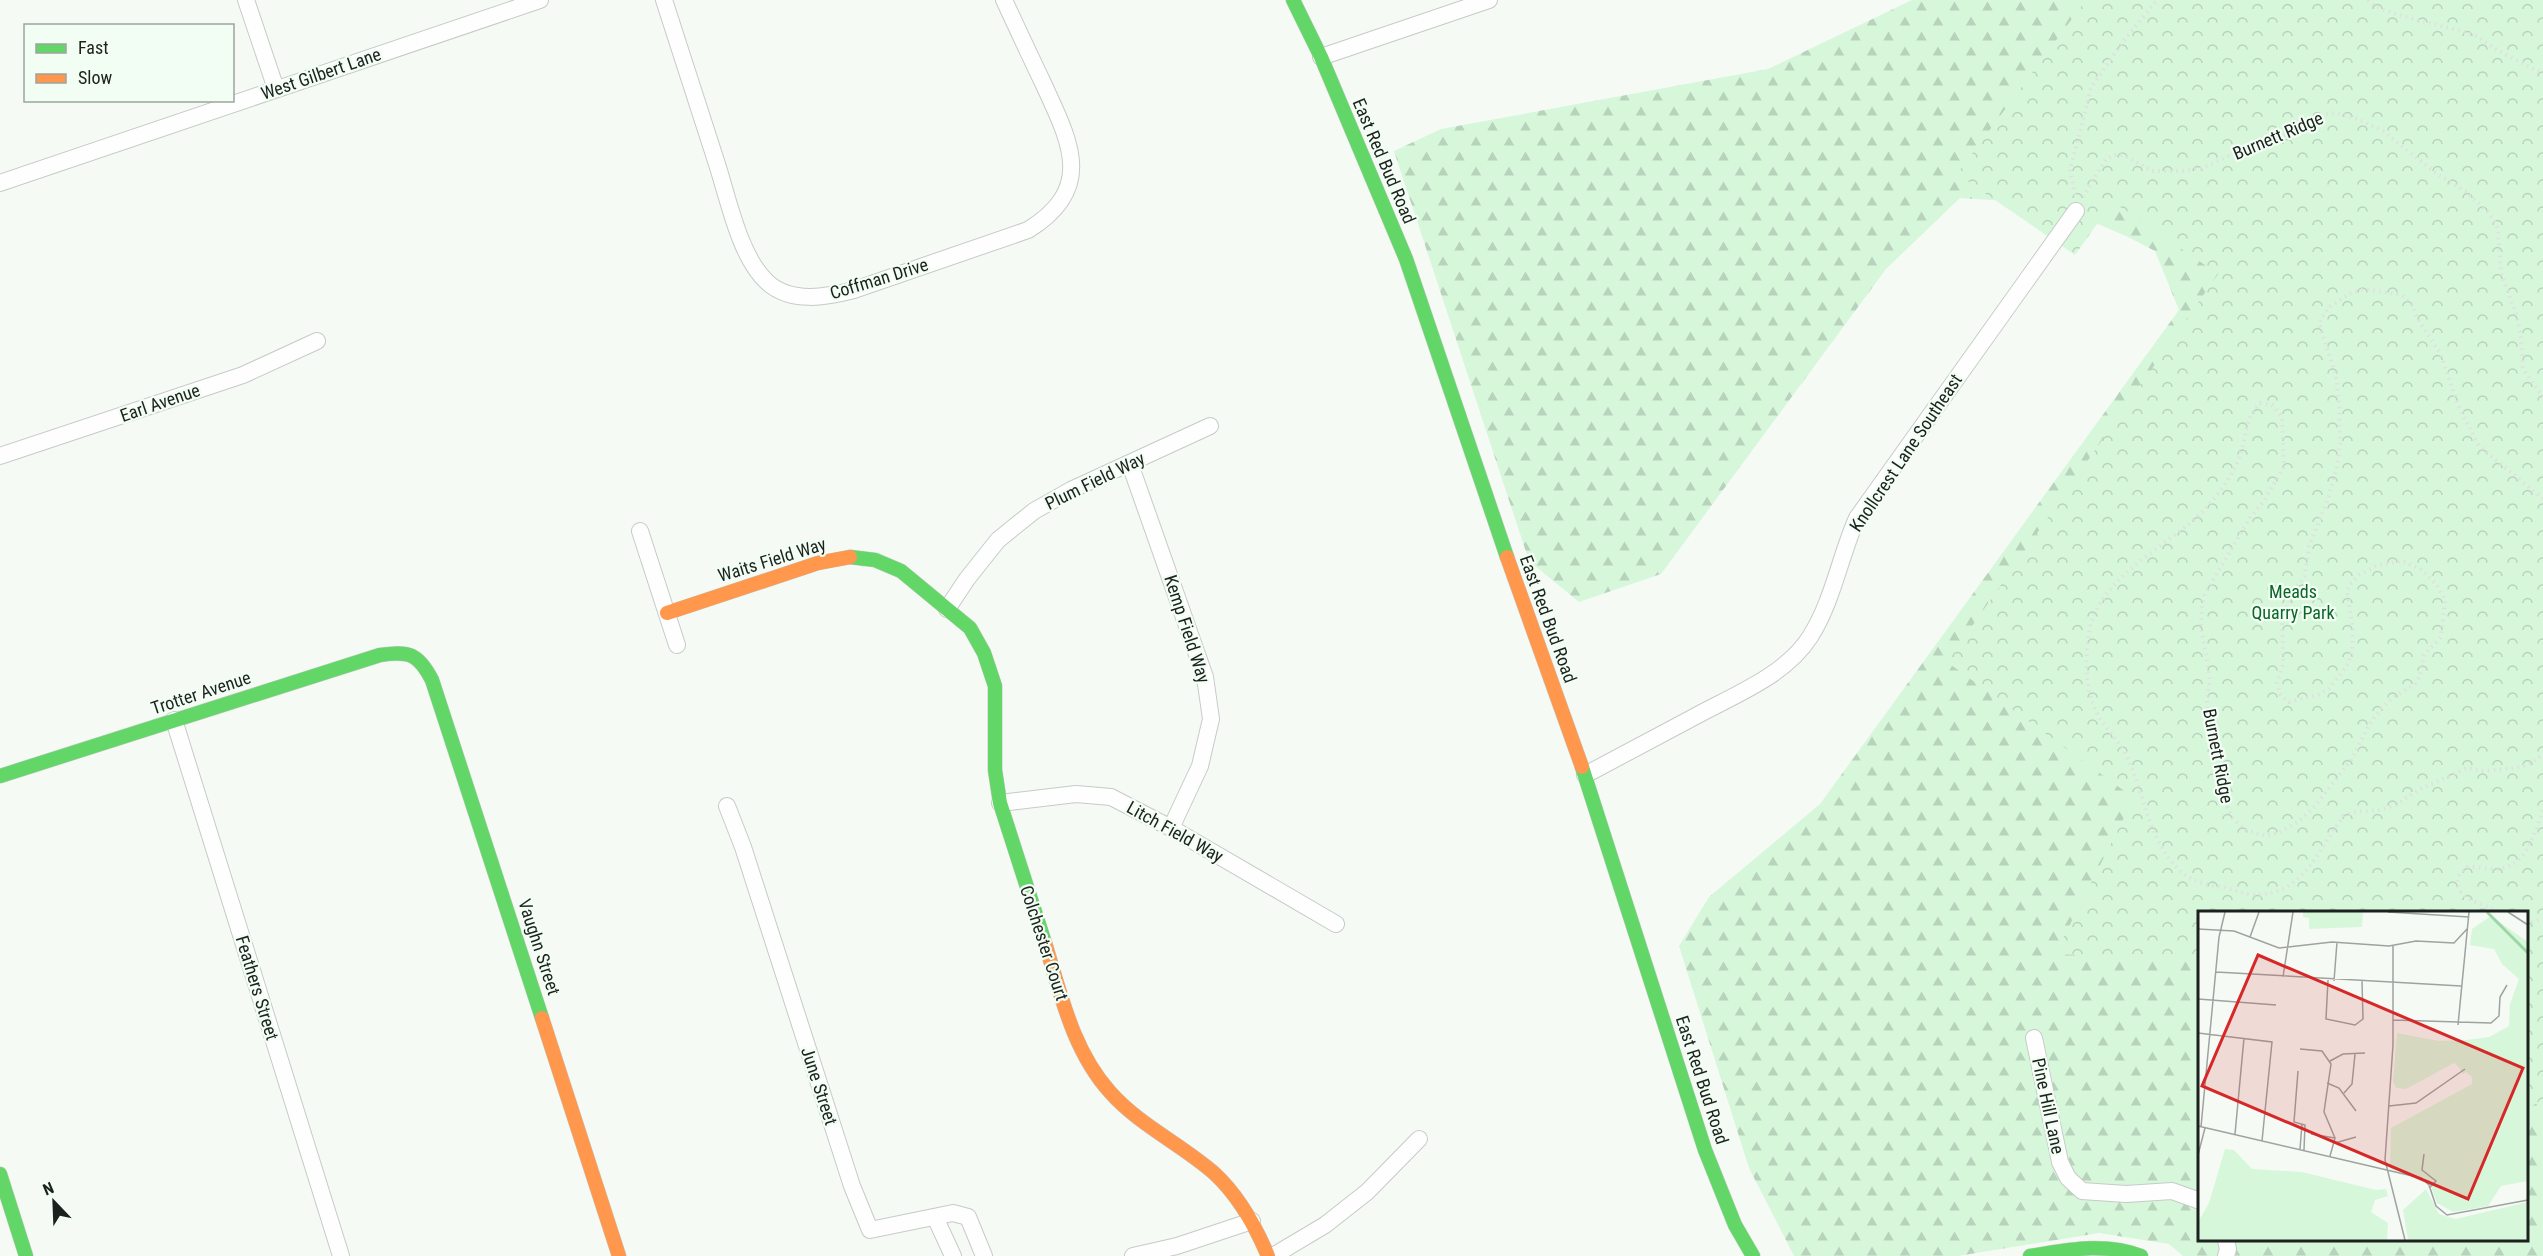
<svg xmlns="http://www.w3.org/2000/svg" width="2543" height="1256" viewBox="0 0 2543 1256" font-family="'Roboto Condensed',sans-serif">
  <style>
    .forest { fill: url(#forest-firs); fill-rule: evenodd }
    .park { fill: url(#park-crowns) }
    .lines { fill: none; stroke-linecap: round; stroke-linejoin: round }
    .street-casing { stroke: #c6cbc7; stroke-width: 18 }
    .fast-casing { stroke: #c6cbc7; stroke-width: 15 }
    .slow-casing { stroke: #c6cbc7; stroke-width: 15 }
    .path { stroke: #dfe0df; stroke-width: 4; stroke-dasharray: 1.5 4.5; stroke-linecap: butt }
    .street { stroke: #fefefe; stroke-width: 16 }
    .fast { stroke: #63d668; stroke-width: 14 }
    .slow { stroke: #ff974d; stroke-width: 14 }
    .labels { text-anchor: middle; stroke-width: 4.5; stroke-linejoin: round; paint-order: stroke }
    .street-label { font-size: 18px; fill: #1d211e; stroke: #f2fdf3 }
    .park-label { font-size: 18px; fill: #0d6629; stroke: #f2fdf3 }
    .inset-river { fill: none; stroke: #9dd6a6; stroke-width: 3 }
    .inset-road { fill: none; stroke: #9fa39f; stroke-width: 1.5 }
    .view { fill: #d62828; fill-opacity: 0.15; stroke: #d62828; stroke-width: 3 }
    .inset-edge { fill: none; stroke: #1d211e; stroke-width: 3 }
  </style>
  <defs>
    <pattern id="forest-firs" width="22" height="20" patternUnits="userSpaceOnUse" patternTransform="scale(1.5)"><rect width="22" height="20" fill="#d7f7db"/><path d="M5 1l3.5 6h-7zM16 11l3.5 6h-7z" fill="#b8d3bc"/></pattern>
    <pattern id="park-crowns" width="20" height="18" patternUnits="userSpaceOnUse" patternTransform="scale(1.5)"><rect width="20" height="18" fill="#d7f7db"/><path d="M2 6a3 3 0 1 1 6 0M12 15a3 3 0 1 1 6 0" fill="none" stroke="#b8d3bc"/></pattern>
  </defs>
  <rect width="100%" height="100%" fill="#f5faf5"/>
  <!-- forest -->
  <path class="forest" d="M1912 0H2543V1256H2183L2169 1244 2099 1233 1958 1256H1794L1749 1168 1679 946 1709 897 1820 804 2179 310 2155 251 2128 237 2084 218 2037 203 1960 198 1886 269 1661 574 1579 602 1529 561 1394 151 1441 129 1768 69ZM2200 912H2526V1240H2200Z"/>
  <!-- park -->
  <path class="park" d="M2086 0H2543V1099L2527 1109 2526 912H2200L2199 960 2055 954 2134 798 1947 662 2218 274 2113 202 2075 255 1957 174Z"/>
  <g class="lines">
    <!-- street casing -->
    <g class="street-casing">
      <path id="street" d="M246 0 276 89
        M664 0C681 54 699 107 716 161 728 197 739 256 767 282 791 304 827 297 854 290L1028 230C1096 188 1070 142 1043 83 1030 56 1017 28 1004 0
        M1321 57 1489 0
        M0 183 540 0
        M0 456 243 375 317 341
        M1130 464 1205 677 1211 719 1200 766 1171 828
        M640 531 677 645
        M947 609 967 579 998 540 1034 511 1071 490 1210 426
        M174 720 341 1256
        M1585 775C1622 755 1658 736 1694 717 1734 695 1785 676 1810 637 1833 601 1840 556 1857 518L2076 211
        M1000 803 1076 794 1111 797 1171 828 1336 924
        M727 806 743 847 852 1186 870 1230 953 1213 968 1217 984 1256
        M2034 1038 2060 1162 2068 1178 2082 1191 2126 1194 2172 1191 2200 1201
        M935 1217 953 1256
        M1133 1256 1177 1246 1252 1221
        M1273 1256 1325 1225 1367 1192 1419 1139
        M2226 1256 2228 1249 2226 1240"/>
    </g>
    <!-- fast casing -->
    <g class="fast-casing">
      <path id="fast" d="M1293 0 1321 57 1406 259 1507 557
        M850 557 875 560 901 571 970 628 984 653 995 686V770L1000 803 1045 943
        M1582 767 1705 1150 1735 1225 1753 1256
        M0 776 380 655C409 651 418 653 432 680L542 1018
        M0 1174 26 1256
        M2030 1256C2067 1250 2105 1242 2141 1256"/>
    </g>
    <!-- slow casing -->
    <g class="slow-casing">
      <path id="slow" d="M1507 557 1582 767
        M667 613 818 563 850 557
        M1045 943C1061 995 1073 1051 1110 1092 1139 1125 1181 1144 1214 1173 1239 1196 1255 1225 1268 1256
        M542 1018 619 1256"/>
    </g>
    <!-- path -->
    <path class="path" d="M2368 0 2376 7 2399 15 2475 35 2497 50 2543 74
      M2075 195 2070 170 2091 88 2121 44 2157 0
      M2083 197 2101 167 2106 159 2114 155H2124L2152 171H2182L2202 168 2247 148 2293 132 2323 114 2336 113 2358 119 2383 131 2437 174 2465 191 2490 214 2498 228 2501 273 2517 317 2521 338 2523 369 2543 397
      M2543 499 2479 446 2459 407 2440 353 2417 318 2411 303 2402 295 2364 289 2351 293 2329 307 2319 323 2336 376 2339 402 2340 444 2337 466 2328 499 2309 546 2305 576 2294 591 2282 617 2283 664 2277 683 2280 694 2289 702 2318 695 2329 689 2348 664 2352 652 2353 631 2347 591 2350 584 2359 575 2378 565 2403 561 2422 570 2437 585 2445 600 2441 637 2424 655 2420 676 2415 684 2391 699 2384 706 2372 720 2351 760 2315 806 2298 822 2278 833 2267 836 2246 830 2233 819 2226 805 2223 768 2209 716 2207 700 2210 679 2201 626 2202 606 2205 594 2235 543 2251 516 2264 501 2284 466 2282 417 2272 405 2260 403C2243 421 2247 440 2238 461 2230 479 2218 495 2205 509 2170 546 2102 574 2090 628 2084 658 2084 694 2101 720 2110 733 2121 744 2127 757 2144 792 2146 830 2171 861 2186 880 2199 883 2221 887 2233 889 2245 895 2257 895 2298 893 2314 861 2333 831 2336 826 2340 822 2343 816L2354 812 2380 810 2395 805 2420 789 2467 768 2483 771 2516 768 2532 763 2543 754
      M2498 912C2484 903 2452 900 2458 876L2467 867C2477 866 2486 870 2496 869 2528 867 2534 833 2543 810
      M2526 925 2543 918"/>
    <!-- street -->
    <use href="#street" class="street"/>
    <!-- fast -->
    <use href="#fast" class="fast"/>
    <!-- slow -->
    <use href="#slow" class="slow"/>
  </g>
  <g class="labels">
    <!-- street labels -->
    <g class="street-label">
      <text transform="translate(321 74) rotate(-19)" y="6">West Gilbert Lane</text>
      <text transform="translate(2278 136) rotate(-23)" y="6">Burnett Ridge</text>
      <text transform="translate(1384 161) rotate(67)" y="6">East Red Bud Road</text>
      <text transform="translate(879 279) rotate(-17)" y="6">Coffman Drive</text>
      <text transform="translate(160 403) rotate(-19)" y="6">Earl Avenue</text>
      <text transform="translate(1906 453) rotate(-56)" y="6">Knollcrest Lane Southeast</text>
      <text transform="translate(1095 481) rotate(-26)" y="6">Plum Field Way</text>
      <text transform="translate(772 560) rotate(-17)" y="6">Waits Field Way</text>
      <text transform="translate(1548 619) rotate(70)" y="6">East Red Bud Road</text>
      <text transform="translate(1187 629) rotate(72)" y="6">Kemp Field Way</text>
      <text transform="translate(201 693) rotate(-18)" y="6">Trotter Avenue</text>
      <text transform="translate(2218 756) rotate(79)" y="6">Burnett Ridge</text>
      <text transform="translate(1175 832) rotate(29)" y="6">Litch Field Way</text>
      <text transform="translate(1044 943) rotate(72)" y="6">Colchester Court</text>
      <text transform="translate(539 947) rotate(72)" y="6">Vaughn Street</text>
      <text transform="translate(257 988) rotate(73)" y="6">Feathers Street</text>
      <text transform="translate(1702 1080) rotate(72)" y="6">East Red Bud Road</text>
      <text transform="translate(819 1086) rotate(72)" y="6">June Street</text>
      <text transform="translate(2048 1106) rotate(78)" y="6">Pine Hill Lane</text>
    </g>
    <!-- park labels -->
    <g class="park-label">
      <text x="2293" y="598">Meads<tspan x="2293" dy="21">Quarry Park</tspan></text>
    </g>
  </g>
  <!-- overview -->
  <g transform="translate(2198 911)">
    <rect width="330" height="330" fill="#f5faf5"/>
    <path d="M293 5 330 31V270L303 275 290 295 255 301 239 292 231 270 192 258 193 217 274 173V166L256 152 208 178 198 177 195 170 199 122 241 130 268 129 291 126 311 115 312 93 321 68 304 53 296 38 272 34 274 18ZM27 238 36 239 54 258 104 261 178 279 188 278 190 285 177 289 173 301 190 312 189 329H0V311L11 292ZM228 278 241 303 257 308 330 291V329H210L205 299Z" fill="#d7f7db"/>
    <path d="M105 1H165L164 16 111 18V7L105 6ZM330 108V267L292 274 294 288 284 290 280 298 283 271 268 273 269 252 232 235 247 222 234 199 279 171 272 159 265 163 256 149ZM24 256 97 323 100 302 143 329H0L1 313 26 263ZM330 304V329H314L323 315Z" fill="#d7f7db"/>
    <path class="inset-river" d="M289 1 330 42"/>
    <path class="inset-road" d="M190 1 271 6M310 1 330 14M0 18 36 20 81 37 134 31 191 35 218 30 256 32 269 18M52 26 61 1M195 35V134L187 249 207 329M18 61 263 75M85 66 95 1M130 69 128 108 157 114 165 108 164 70M136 70 139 31M0 88 78 94M195 109 293 112 301 105 302 86 309 74M260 114 271 1M0 122 74 131 64 230M102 138 124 140 133 153 126 201 137 227 132 245M132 150 145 143 167 142M100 160 96 211 107 214 106 239M129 172 141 177 158 200M146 182 154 173 157 143M191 195 218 192 267 158M0 215 223 267 231 274 238 295 249 304 330 289M3 216 21 26 27 1M37 223 46 127M113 223 137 227M137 232 158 226M102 238 104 213M226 243 224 259 238 270 231 277M0 244 7 217"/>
    <path class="view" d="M60 44 325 157 270 288 4 175Z"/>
    <rect width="330" height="330" class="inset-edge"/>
  </g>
  <!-- legend -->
  <rect x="24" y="24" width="210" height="78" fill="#f2fdf3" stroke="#9da59e" stroke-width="1.5"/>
  <rect x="36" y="44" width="30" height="9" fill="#63d668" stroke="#9da59e" stroke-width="1.5"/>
  <text x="78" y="54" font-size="18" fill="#1d211e">Fast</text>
  <rect x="36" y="74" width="30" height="9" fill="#ff974d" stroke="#9da59e" stroke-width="1.5"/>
  <text x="78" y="84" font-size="18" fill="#1d211e">Slow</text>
  <!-- north arrow -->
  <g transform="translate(54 1202) rotate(337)" stroke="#f2fdf3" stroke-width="4.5" paint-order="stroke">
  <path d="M0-4.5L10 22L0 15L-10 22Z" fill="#1d211e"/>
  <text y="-9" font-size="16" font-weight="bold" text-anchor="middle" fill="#1d211e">N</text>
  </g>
</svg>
